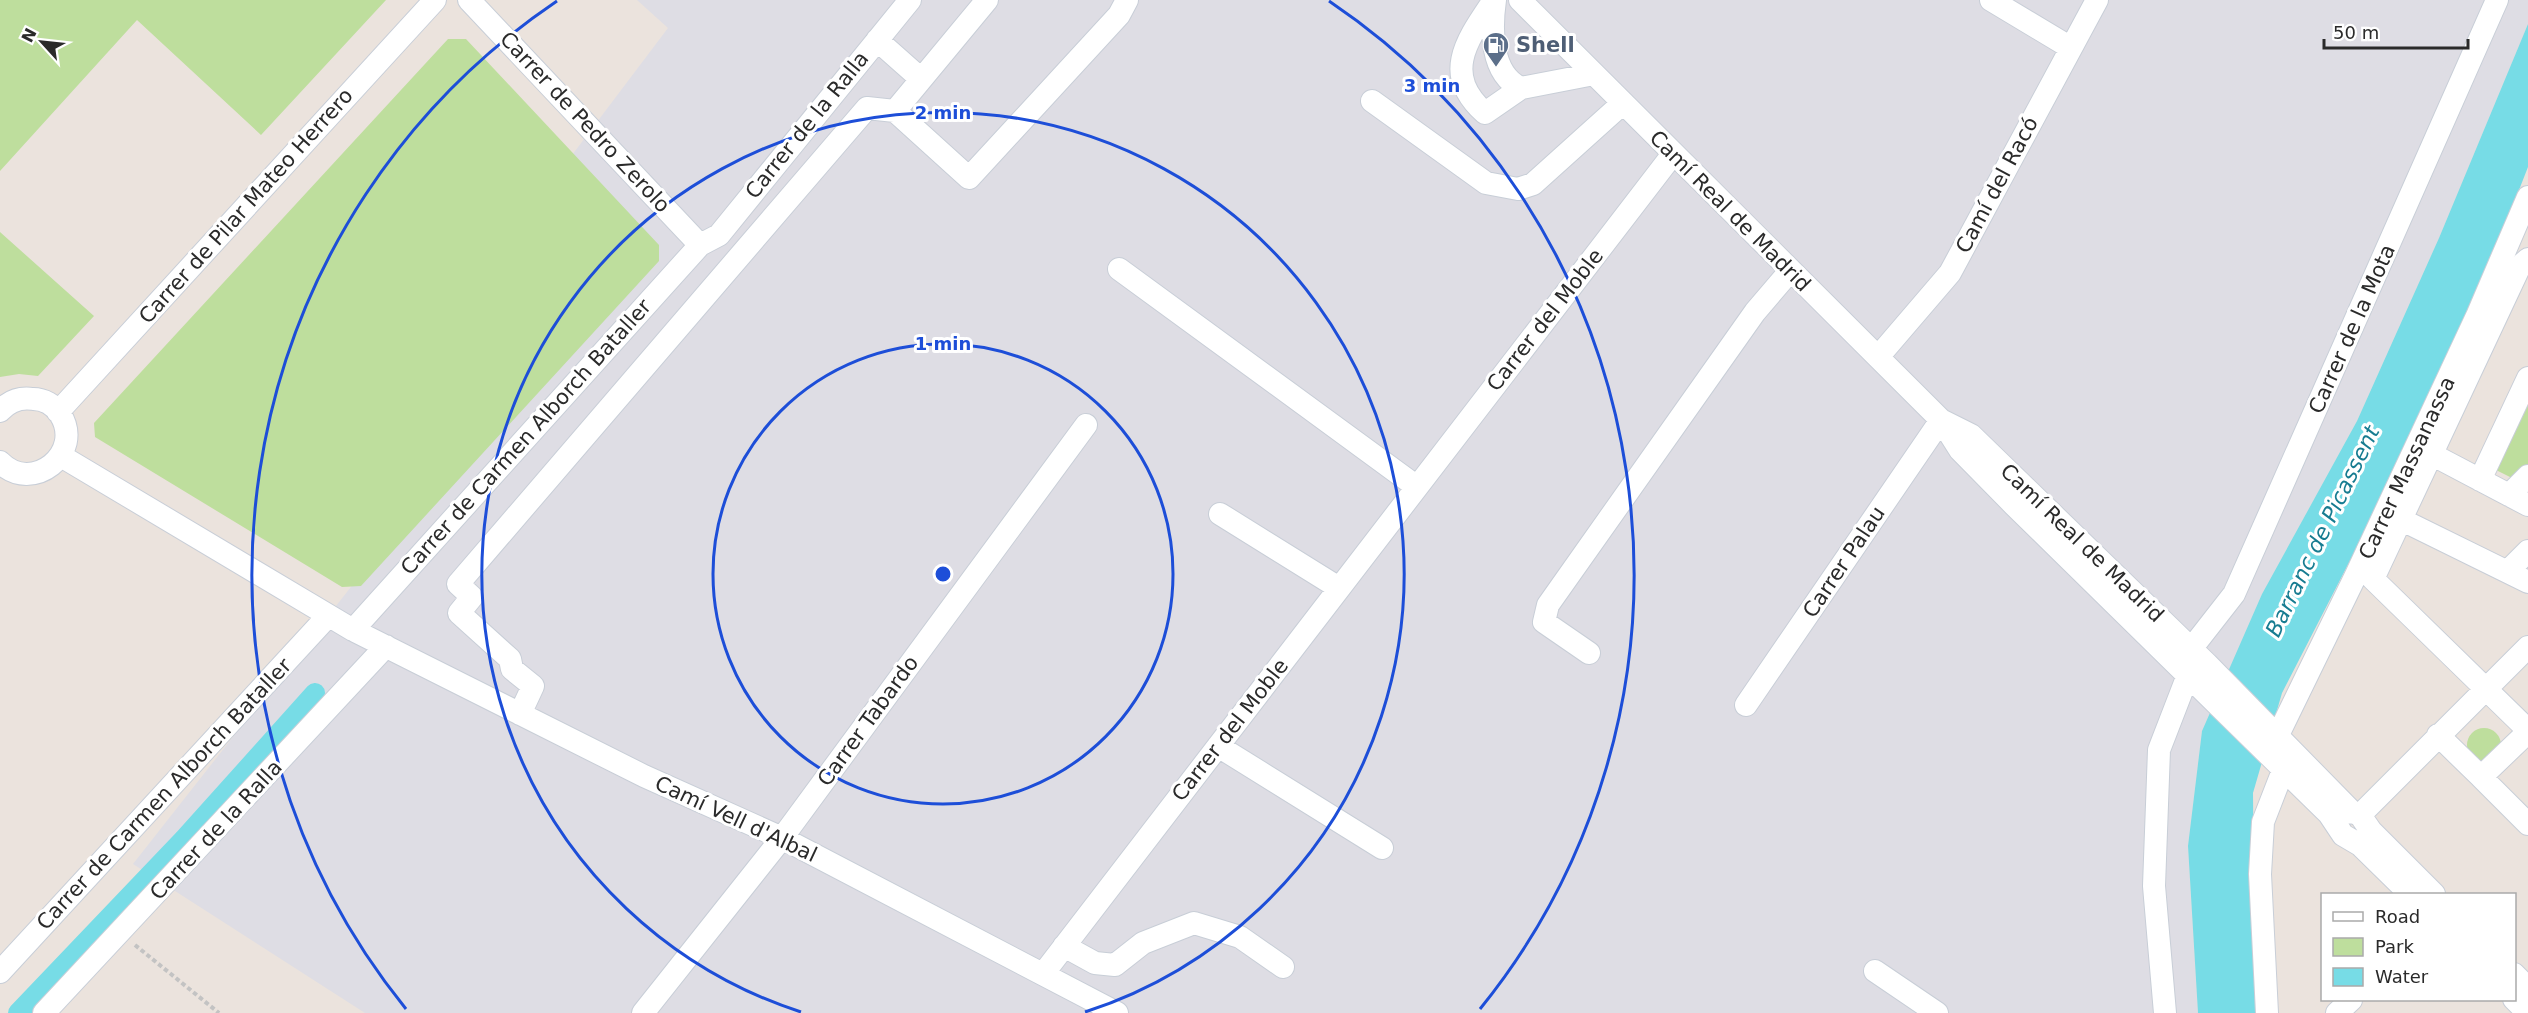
<svg xmlns="http://www.w3.org/2000/svg" width="2528" height="1013" viewBox="0 0 2528 1013" font-family="'DejaVu Sans',sans-serif">
  <style>
    .industrial { fill: #dedde4 }
    .green { fill: #bede9d }
    .water { fill: #77dce6 }
    .lines { fill: none; stroke-linecap: round; stroke-linejoin: round }
    .canal { stroke: #77dce6; stroke-width: 20 }
    .minor-casing { stroke: #c8ced7; stroke-width: 24 }
    .path { stroke: #c3c3c3; stroke-width: 4; stroke-dasharray: 4.5 3; stroke-linecap: butt }
    .minor { stroke: #fff; stroke-width: 22 }
    .ring { fill: none; stroke: #1d4ed8; stroke-width: 3 }
    .labels { text-anchor: middle; stroke-width: 6; stroke-linejoin: round; paint-order: stroke }
    .service-label { font-size: 21px; font-weight: bold; fill: #4e5e75; stroke: #fff; text-anchor: start }
    .street-label { font-size: 21px; fill: #2a2a2a; stroke: #fff }
    .water-label { font-size: 22px; font-style: italic; fill: #177c91; stroke: #fff }
    .centre { fill: #1d4ed8; stroke: #fff; stroke-width: 3 }
    .ring-label { font-size: 18px; text-anchor: middle; font-weight: bold; fill: #1d4ed8; stroke: #fff; stroke-width: 6; stroke-linejoin: round; paint-order: stroke }
  </style>
  <rect width="100%" height="100%" fill="#ebe3dd"/>
  <!-- industrial -->
  <path class="industrial" d="M637 0H2528V24L2439 238 2357 421 2262 594 2202 731 2188 846 2198 1013H365L133 864 605 264 535 204 668 28Z"/>
  <!-- green -->
  <path class="green" d="M0 0H386L261 135 137 20 0 171Z
    M448 39H466L659 245V261L361 586 342 587 95 437 94 423Z
    M0 232 94 316 38 376 19 374 0 377Z
    M2528 388V468L2516 480 2490 467Z
    M2467 745a17 17 0 1 1 34 0a17 17 0 1 1-34 0Z"/>
  <!-- water -->
  <path class="water" d="M2528 24V167L2476 300 2395 473 2282 693 2253 793 2255 1013H2198L2188 846 2202 731 2262 594 2357 421 2439 238Z"/>
  <g class="lines">
    <!-- canal -->
    <path class="canal" d="M18 1013 184 839 315 693"/>
    <!-- minor casing -->
    <g class="minor-casing">
      <path id="minor" d="M469 0 700 245
        M987 0 895 111 969 178 1119 15 1127 0
        M1494 0C1467 40 1441 74 1485 113L1521 88
        M1495 0C1491 28 1490 74 1521 88L1594 74
        M1520 0 1941 420 1960 450 2014 505 2329 814 2343 835 2360 845 2410 894
        M1991 0 2071 48
        M877 40 921 79
        M1372 101 1486 183 1518 189 1533 184 1623 103
        M2528 259 2520 266 2373 579 2528 730
        M1119 269 1417 487
        M1878 357 1950 273 2097 0
        M0 411C9 401 20 397 33 399 44 399 54 405 60 414 85 453 32 495 0 462
        M58 412 435 0
        M1943 421 1971 435 2207 664 2352 812
        M2433 455 2528 505
        M61 456 353 630 644 776 782 838 1117 1013
        M2480 480 2528 378
        M2509 495 2528 476
        M1220 514 1339 588
        M2400 519 2528 582
        M2508 571 2528 551
        M2157 629 2172 644 2191 649 2234 594 2497 0
        M353 630 700 245 719 235 910 0
        M1589 653 1544 622 1548 605 1755 312 1790 271
        M1746 705 1941 420
        M520 714 533 686 512 669 510 659 459 613 472 597 458 584 867 108 895 111
        M2278 735 2356 575 2477 316 2528 197
        M2438 735 2481 777 2528 732
        M1218 746 1382 848
        M2481 777 2528 824
        M2346 813 2352 812 2360 815 2371 831 2434 894
        M2360 815 2528 647
        M1064 946 1095 963 1115 965 1143 943 1194 923 1240 937 1283 967
        M1875 971 1937 1013
        M0 972 328 616
        M1043 974 1673 154
        M2514 974 2528 988
        M2514 999 2528 1013
        M44 1013 386 646
        M643 1013 782 838 1086 425
        M2165 1013 2154 886 2159 750 2188 675 2201 669
        M2267 1013 2260 874 2263 822 2284 768
        M2337 1013 2351 1000"/>
    </g>
    <!-- path -->
    <path class="path" d="M135 945 219 1013"/>
    <!-- minor -->
    <use href="#minor" class="minor"/>
  </g>
  <!-- distance rings -->
  <g class="ring">
    <circle cx="943" cy="574" r="230"/>
    <path d="M801 1012A461 461 0 1 1 1085 1012"/>
    <path d="M406 1009A691 691 0 0 1 557 1M1329 1A691 691 0 0 1 1480 1009"/>
  </g>
  <!-- icons -->
  <defs>
    <g id="fuel-pin" transform="scale(1.35)"><path d="M0 17L-7.5 6A9.5 9.5 0 1 1 7.5 6Z" fill="#5c6f8a" stroke="#fff"/><path d="M-5.5-6h7V0h2V4h1.3V-2.5L3-4.5l.8-.8L6-3V5H2.5V1h-1V6h-7ZM-4.2-4.7v3.2H.2V-4.7Z" fill="#fff"/></g>
  </defs>
  <g fill-rule="evenodd">
    <use href="#fuel-pin" x="1496" y="45"/>
  </g>
  <g class="labels">
    <!-- service labels -->
    <g class="service-label">
      <text x="1516" y="52">Shell</text>
    </g>
    <!-- street labels -->
    <g class="street-label">
      <text transform="translate(585 122) rotate(47)" y="7">Carrer de Pedro Zerolo</text>
      <text transform="translate(807 125) rotate(-51)" y="7">Carrer de la Ralla</text>
      <text transform="translate(1997 185) rotate(-62)" y="7">Camí del Racó</text>
      <text transform="translate(246 206) rotate(-48)" y="7">Carrer de Pilar Mateo Herrero</text>
      <text transform="translate(1730 211) rotate(45)" y="7">Camí Real de Madrid</text>
      <text transform="translate(1545 320) rotate(-52)" y="7">Carrer del Moble</text>
      <text transform="translate(2352 329) rotate(-66)" y="7">Carrer de la Mota</text>
      <text transform="translate(526 437) rotate(-48)" y="7">Carrer de Carmen Alborch Bataller</text>
      <text transform="translate(2407 468) rotate(-65)" y="7">Carrer Massanassa</text>
      <text transform="translate(2082 543) rotate(44)" y="7">Camí Real de Madrid</text>
      <text transform="translate(1844 562) rotate(-56)" y="7">Carrer Palau</text>
      <text transform="translate(868 721) rotate(-54)" y="7">Carrer Tabardo</text>
      <text transform="translate(1230 730) rotate(-52)" y="7">Carrer del Moble</text>
      <text transform="translate(164 794) rotate(-47)" y="7">Carrer de Carmen Alborch Bataller</text>
      <text transform="translate(736 819) rotate(25)" y="7">Camí Vell d'Albal</text>
      <text transform="translate(216 830) rotate(-47)" y="7">Carrer de la Ralla</text>
    </g>
    <!-- water labels -->
    <g class="water-label">
      <text transform="translate(2322 531) rotate(-64)" y="8">Barranc de Picassent</text>
    </g>
  </g>
  <circle cx="943" cy="574" r="9" class="centre"/>
  <g class="ring-label">
    <text x="1432" y="92">3 min</text>
    <text x="943" y="119">2 min</text>
    <text x="943" y="350">1 min</text>
  </g>
  <!-- legend -->
  <rect x="2321" y="893" width="195" height="108" fill="#ffffff" stroke="#aaaaaa" stroke-width="1.5"/>
  <rect x="2333" y="912" width="30" height="9" fill="#ffffff" stroke="#aaaaaa" stroke-width="1.5"/>
  <text x="2375" y="923" font-size="18" fill="#2a2a2a">Road</text>
  <rect x="2333" y="938" width="30" height="18" fill="#bede9d" stroke="#aaaaaa" stroke-width="1.5"/>
  <text x="2375" y="953" font-size="18" fill="#2a2a2a">Park</text>
  <rect x="2333" y="968" width="30" height="18" fill="#77dce6" stroke="#aaaaaa" stroke-width="1.5"/>
  <text x="2375" y="983" font-size="18" fill="#2a2a2a">Water</text>
  <!-- north arrow -->
  <g transform="translate(42 42) rotate(297)" stroke="#ffffff" stroke-width="4.5" paint-order="stroke">
  <path d="M0-4.5L10 22L0 15L-10 22Z" fill="#2a2a2a"/>
  <text y="-9" font-size="16" font-weight="bold" text-anchor="middle" fill="#2a2a2a">N</text>
  </g>
  <!-- scale -->
  <path d="M2324 39v9h144v-9" fill="none" stroke="#2a2a2a" stroke-width="3"/>
  <text x="2333" y="39" font-size="18" fill="#2a2a2a" stroke="#ffffff" stroke-width="4.5" paint-order="stroke">50 m</text>
</svg>
